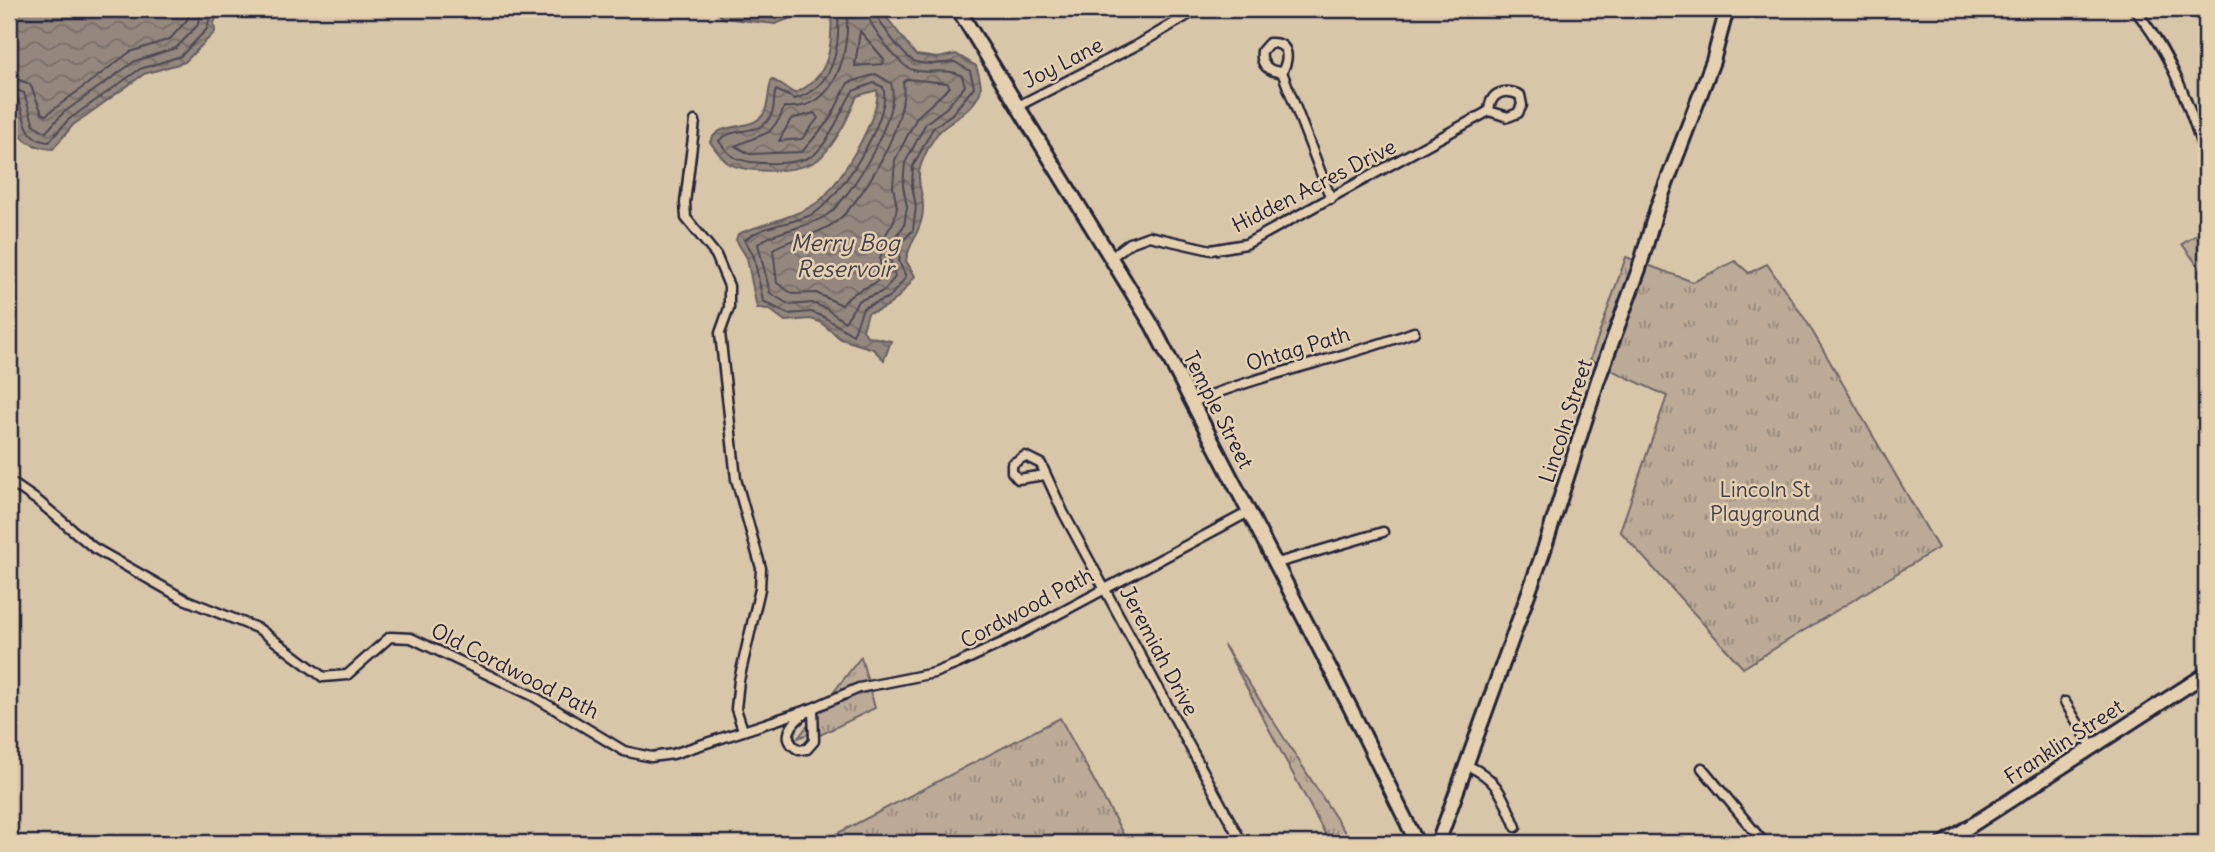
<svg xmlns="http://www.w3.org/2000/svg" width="2215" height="852" viewBox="0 0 2215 852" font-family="Delius,sans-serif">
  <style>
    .cemetery { fill: url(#cemetery-stones); stroke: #6e6668; stroke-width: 2 }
    .park { fill: url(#park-tufts); stroke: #6e6668; stroke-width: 2 }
    .water { fill: url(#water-waves); stroke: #665f63; stroke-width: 2 }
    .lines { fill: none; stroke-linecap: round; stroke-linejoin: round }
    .shore { stroke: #4f4a56; stroke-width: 2 }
    .street-casing { stroke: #22223b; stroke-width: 13 }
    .secondary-casing { stroke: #22223b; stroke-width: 18 }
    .street { stroke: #e4d0af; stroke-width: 8 }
    .secondary { stroke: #e4d0af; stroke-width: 12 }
    .labels { text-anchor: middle; stroke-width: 5; stroke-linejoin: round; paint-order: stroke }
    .street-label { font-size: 21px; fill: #22223b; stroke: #e4d0af }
    .park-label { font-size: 21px; fill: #403d4d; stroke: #e4d0af }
    .water-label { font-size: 23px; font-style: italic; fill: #44404f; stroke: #e4d0af }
  </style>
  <defs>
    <pattern id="cemetery-stones" width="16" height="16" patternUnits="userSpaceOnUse" patternTransform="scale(1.75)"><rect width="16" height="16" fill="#baaa96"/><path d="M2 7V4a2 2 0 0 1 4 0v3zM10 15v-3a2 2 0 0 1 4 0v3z" fill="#978a7c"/></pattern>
    <pattern id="park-tufts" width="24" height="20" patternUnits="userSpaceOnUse" patternTransform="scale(1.75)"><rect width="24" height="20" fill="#baaa96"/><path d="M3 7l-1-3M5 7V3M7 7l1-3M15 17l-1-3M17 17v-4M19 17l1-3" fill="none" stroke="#978a7c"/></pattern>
    <pattern id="water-waves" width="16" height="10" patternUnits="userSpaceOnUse" patternTransform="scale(1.75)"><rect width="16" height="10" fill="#93877e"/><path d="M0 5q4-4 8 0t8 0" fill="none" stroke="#786e68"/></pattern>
  </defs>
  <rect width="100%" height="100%" fill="#d8c6a8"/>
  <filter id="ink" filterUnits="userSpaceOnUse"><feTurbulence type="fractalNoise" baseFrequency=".0143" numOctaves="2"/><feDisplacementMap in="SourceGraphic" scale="14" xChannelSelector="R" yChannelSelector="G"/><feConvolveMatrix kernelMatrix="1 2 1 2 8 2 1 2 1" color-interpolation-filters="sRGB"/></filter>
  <g filter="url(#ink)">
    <!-- cemetery -->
    <path class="cemetery" d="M2206 229V277L2182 244Z"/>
    <!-- park -->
    <path class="park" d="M1626 257 1693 282 1735 261 1749 273 1767 264 1807 322 1938 548 1743 668 1620 531 1667 396 1590 360Z
      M1224 645 1352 843H1330Z
      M861 657 875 708 820 735 808 734 798 738Z
      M1060 718 1128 843H819Z"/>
    <!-- water -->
    <path class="water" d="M10 9H218L219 11 214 23 215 32 185 62 144 74 73 125 53 149C41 148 26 145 19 133 8 115 5 30 10 9Z
      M713 9H801L797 16 775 24 723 18Z
      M831 9H880L916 55 938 58 956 54 976 66C978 73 983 85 980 92 975 108 953 120 941 130 933 137 923 157 920 168 916 181 923 193 923 206 924 228 909 241 906 261L915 276C901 295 893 308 868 313L863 330 867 336 891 341 884 360 873 349 841 339 820 322 811 319 785 321 769 309 757 308 747 258 736 240 738 234C760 225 801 215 818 202 838 187 882 114 877 90L857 96C848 118 838 140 821 157 806 173 747 175 728 163 721 158 715 149 710 142 719 120 748 132 762 116 770 107 767 90 772 79L794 93C831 79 833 43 831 9Z"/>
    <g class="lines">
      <!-- shore -->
      <path class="shore" d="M723 9 773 17 793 9
        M838 9C840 46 836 86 795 99L776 90C773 97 775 106 772 113 763 138 732 125 719 141 723 147 728 154 734 157 750 166 804 166 817 152 834 134 840 111 853 91L874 83 883 87C893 116 838 202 811 215 791 224 762 225 745 240L754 257 763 301 788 314 811 312 822 316 853 335 863 308 890 297 906 277 899 261 902 242 913 230 916 206 912 186 913 166 933 128 952 114 974 87 970 71 955 62C942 63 929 66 916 62 904 58 876 20 875 9
        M847 9C849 51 838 112 784 107L780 118 769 132 735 146 750 154 802 152 830 119 848 83 876 74 891 83C902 111 852 198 827 215 807 229 777 229 758 244L770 293 790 305 812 303 825 308 845 322 858 301 884 291 895 277 890 259 894 238 904 226 907 207 903 186 905 163 926 123 946 108 965 86 962 76C948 67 930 75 913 70 899 66 867 23 866 9
        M860 31 884 59 883 64 855 66Z
        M9 76 30 84 42 113 46 115 130 52 170 39 187 20 191 9
        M907 79 947 83 950 87 917 117 895 160 893 187 897 207 894 221 883 239 880 261 882 276C872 290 857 285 842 305L816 293 793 294 777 283 773 249C793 237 818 236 837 221 866 197 909 119 903 82Z
        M9 87 24 93 34 125 46 132 63 113 135 61 176 48 197 26 202 9
        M9 96 18 100C26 119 24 140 49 142L68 120 140 69 181 56 207 29 212 9
        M814 113 818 118 802 139 779 141 791 119Z"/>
      <!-- street casing -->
      <g class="street-casing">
        <path id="street" d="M2134 9C2171 52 2189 105 2206 158
          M1282 72C1290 57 1289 42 1269 43L1262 51C1260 65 1269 72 1282 72L1331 199
          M1016 107 1141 43 1198 9
          M695 121 685 203 686 218 716 255 729 286V308L720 333 736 479 761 568 760 589 739 680 736 709 743 730
          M1110 258 1130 243 1149 236 1211 250 1246 244 1489 111C1490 92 1505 88 1520 95L1522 105 1518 113 1508 117 1489 111
          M1193 402C1264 373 1342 359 1414 332
          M1045 475 1018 479 1012 472V464L1025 456 1041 464 1063 512 1242 843
          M9 481 38 501 94 548 184 599 259 629 323 677 347 675 390 637 411 638 533 696 624 751 651 757 673 754 813 708
          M1274 564 1383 532
          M2065 702 2092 747
          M806 713C792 722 779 739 799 750L807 749 814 741 813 708 859 688 934 673 957 664 1019 635 1247 513
          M1466 765C1498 778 1503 797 1516 827
          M1702 768 1764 843"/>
      </g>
      <!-- secondary casing -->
      <g class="secondary-casing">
        <path id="secondary" d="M958 9 1152 325 1351 709 1417 843
          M1438 843 1543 553 1598 380 1639 269 1657 208 1713 61 1727 9
          M1944 843 2206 674"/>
      </g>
      <!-- street -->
      <use href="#street" class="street"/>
      <!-- secondary -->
      <use href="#secondary" class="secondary"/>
    </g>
  </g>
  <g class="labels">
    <!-- street labels -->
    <g class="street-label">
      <text transform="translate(1063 63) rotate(-27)" y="7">Joy Lane</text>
      <text transform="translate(1314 186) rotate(-27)" y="7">Hidden Acres Drive</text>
      <text transform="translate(1298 349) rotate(-17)" y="7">Ohtag Path</text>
      <text transform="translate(1218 410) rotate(63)" y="7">Temple Street</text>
      <text transform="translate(1566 421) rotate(-72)" y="7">Lincoln Street</text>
      <text transform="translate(1027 608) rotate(-28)" y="7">Cordwood Path</text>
      <text transform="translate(1159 651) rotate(62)" y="7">Jeremiah Drive</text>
      <text transform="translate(515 671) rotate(27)" y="7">Old Cordwood Path</text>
      <text transform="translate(2064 742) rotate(-33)" y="7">Franklin Street</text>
    </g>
    <!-- park labels -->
    <g class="park-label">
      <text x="1765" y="497">Lincoln St<tspan x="1765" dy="24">Playground</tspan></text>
    </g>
    <!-- water labels -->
    <g class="water-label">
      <text x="845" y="251">Merry Bog<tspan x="845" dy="26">Reservoir</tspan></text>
    </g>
  </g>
  <!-- margin -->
  <rect width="2215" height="852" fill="none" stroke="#e4d0af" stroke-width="35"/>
  <rect x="18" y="18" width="2180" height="817" fill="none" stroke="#22223b" stroke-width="2.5" filter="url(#ink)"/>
</svg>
